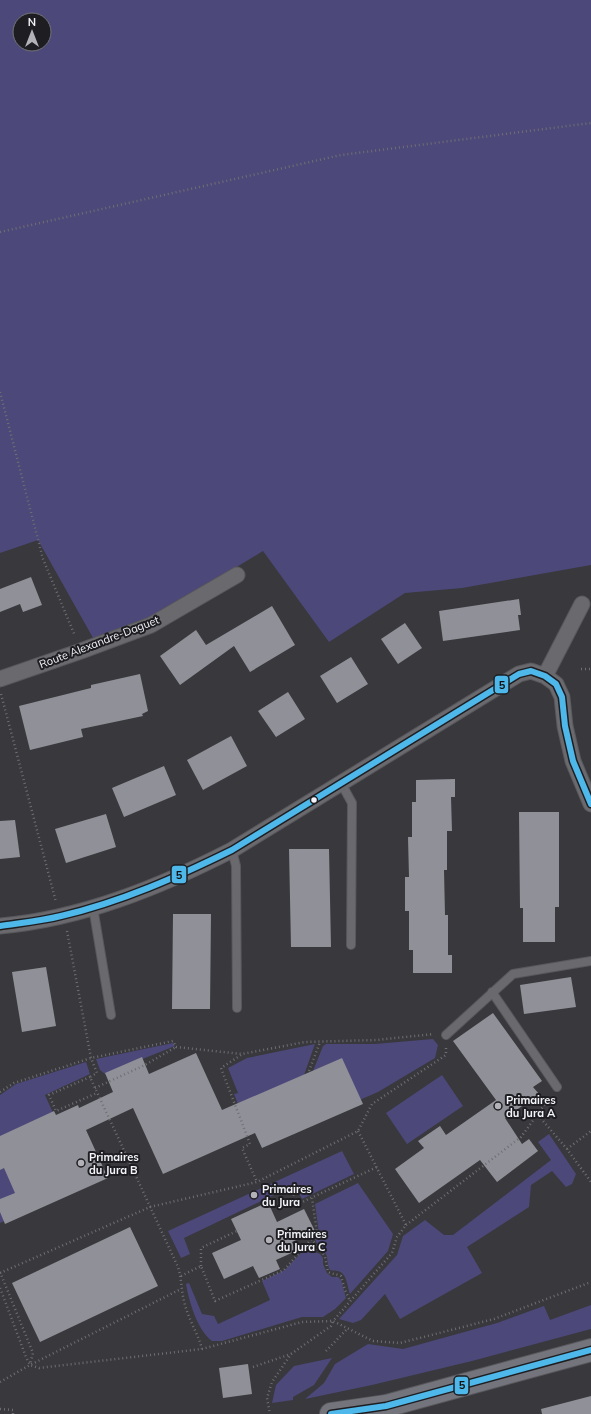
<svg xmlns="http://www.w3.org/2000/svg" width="591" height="1414" viewBox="0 0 591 1414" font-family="Mulish,sans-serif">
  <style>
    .green { fill: #4c4879; fill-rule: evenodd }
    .building { fill: #909099 }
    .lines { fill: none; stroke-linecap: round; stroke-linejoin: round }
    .lane-casing { stroke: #57575c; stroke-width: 10 }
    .street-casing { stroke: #57575c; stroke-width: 17 }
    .primary-casing { stroke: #57575c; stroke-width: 24 }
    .path { stroke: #6f6f73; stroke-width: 2.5; stroke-dasharray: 1 3; stroke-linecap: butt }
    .lane { stroke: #6a6a6e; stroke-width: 8 }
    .street { stroke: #6a6a6e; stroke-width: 15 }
    .primary { stroke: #74747c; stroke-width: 22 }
    .bus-1-casing { stroke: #1e1e22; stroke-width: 9 }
    .bus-1 { stroke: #4db8e9; stroke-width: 6 }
    .bus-dot { fill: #f3f4fa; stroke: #1e1e22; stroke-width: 1.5 }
    .poi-dot { fill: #b2b2b8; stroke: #1e1e22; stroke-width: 1.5 }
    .labels { text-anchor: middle; stroke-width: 4; stroke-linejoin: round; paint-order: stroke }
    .street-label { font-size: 11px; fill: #f3f4fa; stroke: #1e1e22 }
    .poi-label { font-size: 11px; font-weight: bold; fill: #f3f4fa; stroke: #1e1e22; text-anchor: start }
    .line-badge { stroke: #1e1e22; stroke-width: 1.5 }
    .pale-badge-label { font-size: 11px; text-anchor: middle; font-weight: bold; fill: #111 }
  </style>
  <rect width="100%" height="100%" fill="#38383d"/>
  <!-- green -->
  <path class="green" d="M0 0H591V565L462 588 405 593 329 642 263 551 126 634 97 645 38 540 0 553ZM20 20H44V44H20Z
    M433 1039 438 1045 435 1058 378 1092 355 1102 245 1122 234 1094 238 1093 228 1068 247 1058 315 1044 303 1078 311 1076 323 1046 326 1044H375Z
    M173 1043 175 1046 105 1074 100 1070 96 1059Z
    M86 1062 90 1074 45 1095 54 1115 0 1141V1095L16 1084Z
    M442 1075 463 1106 407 1144 386 1113Z
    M549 1134 576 1174 572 1184 566 1187 552 1171 531 1185 529 1207 467 1247 482 1273 400 1319 385 1294 361 1320 353 1323 339 1319 397 1255 403 1236 425 1220 444 1235H453L551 1160 538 1142Z
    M0 1151 24 1202 6 1220 0 1223Z
    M342 1151 354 1174 302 1199 295 1185 184 1238 190 1254 181 1258 168 1231Z
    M358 1183 393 1234 388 1251 350 1294C347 1286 347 1272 337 1271 335 1270 333 1271 330 1270 325 1261 331 1254 319 1248L315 1239 319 1234 315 1204Z
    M311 1242 315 1252 320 1254 323 1258V1264L327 1273 332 1277H338L341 1280 346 1298 335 1309 323 1317H302L222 1341H212C197 1330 189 1301 186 1284L189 1283 202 1314 214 1316 218 1324 270 1300 262 1281 285 1270Z
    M591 1305V1329L472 1361 372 1385 305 1399 324 1383 335 1364 368 1344 403 1349 497 1323 544 1306 550 1320Z
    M332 1358 314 1385 293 1397V1400L272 1403 276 1385 294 1366Z"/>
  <!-- building -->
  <path class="building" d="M31 577 42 605 23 612 20 604 0 612V589Z
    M519 599 521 615H518L520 630 443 641 439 611Z
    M272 606 295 645 250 672 234 646 180 685 160 656 196 630 206 645Z
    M405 623 422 648 398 664 381 639Z
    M351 657 368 684 337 703 320 676Z
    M140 674 148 711 142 714 143 716 81 729 83 737 30 750 19 706 91 688V685Z
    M288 692 305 719 276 737 258 711Z
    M231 736 247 766 203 790 187 760Z
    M164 766 176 795 124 817 112 788Z
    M455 779V797H451L452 831H447V870H444L445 915H448V955H452V973H413V950H409V911H405V877H409L408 837H412V802H416V780Z
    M519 812H559V907H555V942H523V908H520Z
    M106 814 116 847 66 863 55 829Z
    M15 820 20 857 0 859V821Z
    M289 849H329L331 947H291Z
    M173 914H211L210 1009H172Z
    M46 967 56 1026 22 1032 12 972Z
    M571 977 576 1007 524 1014 520 985Z
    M493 1013 542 1081 533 1087 539 1094 505 1118 522 1144 529 1139 538 1151 497 1182 480 1160 419 1203 395 1169 424 1148 418 1141 440 1126 446 1135 496 1100 453 1041Z
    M196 1053 222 1110 342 1058 363 1104 262 1148 255 1133 163 1174 133 1108 86 1130 108 1178 5 1224 0 1212V1199L15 1193 4 1168 0 1170V1136L54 1111 56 1115 78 1105 79 1108 113 1092 105 1073 142 1057 149 1074Z
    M268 1202 277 1222 304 1209 315 1231 292 1242 296 1251 276 1260 280 1269 259 1278 253 1266 224 1279 212 1253 241 1240 231 1219Z
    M130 1227 158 1286 40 1342 12 1283Z
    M248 1364 252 1394 223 1398 219 1368Z
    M591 1396V1414H542L541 1409Z"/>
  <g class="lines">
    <!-- lane casing -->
    <g class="lane-casing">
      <path id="lane" d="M341 783 352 803 351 945
        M232 850 236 866 237 1008
        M93 907 111 1015
        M492 992 557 1087
        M446 1035 513 974 591 961"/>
    </g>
    <!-- street casing -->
    <g class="street-casing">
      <path id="street" d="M545 676 582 604
        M0 679 81 651 151 625 237 575
        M0 926C81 919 160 887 232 850L519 674 531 671 545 676 556 684 562 697 565 726 573 761 591 804"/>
    </g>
    <!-- primary casing -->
    <g class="primary-casing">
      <path id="primary" d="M331 1414 386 1406 591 1350"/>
    </g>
    <!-- path -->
    <path class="path" d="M0 232 341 155 591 123
      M0 392 43 559 75 636
      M581 669H591
      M1 694 56 902
      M67 931 91 1058 97 1073 90 1077 178 1267C182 1279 181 1292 185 1305 189 1320 198 1334 202 1349
      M241 1055 221 1068 250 1144 242 1148 257 1182
      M309 1071 320 1042
      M90 1077 49 1095 56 1111 97 1093
      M95 1088 145 1065 176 1047
      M0 1092 14 1083 91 1058 173 1041 176 1047 242 1054 305 1042 376 1040 434 1034
      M538 1115 567 1149 591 1182
      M358 1131 406 1225 397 1237 392 1253 333 1321 373 1341 400 1343 494 1319 591 1282
      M567 1149 591 1131
      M292 1191 298 1204 377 1167
      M406 1225 521 1137 550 1097
      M312 1238 318 1250 322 1252 325 1257 328 1272C332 1274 336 1274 341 1276L345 1290 350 1301
      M201 1266V1248L239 1230
      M0 1272 33 1353 30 1364
      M0 1273 150 1207 257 1182 358 1131 372 1104 446 1055V1046
      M181 1276 201 1266 215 1301 284 1270 317 1233 312 1198
      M0 1288 26 1357 30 1365 39 1368 202 1349 302 1322 333 1321 331 1326 291 1354 272 1382 267 1398 270 1414
      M326 1351 348 1328
      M253 1367 291 1354
      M0 1382 30 1365 181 1289
      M0 1409 13 1410V1414"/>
    <!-- lane -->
    <use href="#lane" class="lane"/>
    <!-- street -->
    <use href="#street" class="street"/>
    <!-- primary -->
    <use href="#primary" class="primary"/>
    <!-- bus-1 casing -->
    <g class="bus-1-casing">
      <path id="bus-1" d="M0 926C20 923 41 921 61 916 121 902 177 877 232 850L519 674 531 671 545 676 556 684 562 697 565 726 573 761 591 804
        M331 1414 386 1406 591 1350"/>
    </g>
    <!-- bus-1 -->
    <use href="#bus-1" class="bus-1"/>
  </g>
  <!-- markers -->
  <circle class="bus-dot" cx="314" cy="800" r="3.5"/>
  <g class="poi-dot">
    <circle cx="498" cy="1106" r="4"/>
    <circle cx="81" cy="1163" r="4"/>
    <circle cx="254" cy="1195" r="4"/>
    <circle cx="269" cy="1240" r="4"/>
  </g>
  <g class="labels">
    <!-- street labels -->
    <g class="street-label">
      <text transform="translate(99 642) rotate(-21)" y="4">Route Alexandre-Daguet</text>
    </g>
    <!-- poi labels -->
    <g class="poi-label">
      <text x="506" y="1104">Primaires<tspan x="506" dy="13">du Jura A</tspan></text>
      <text x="89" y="1161">Primaires<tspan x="89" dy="13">du Jura B</tspan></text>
      <text x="262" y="1193">Primaires<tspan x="262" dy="13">du Jura</tspan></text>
      <text x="277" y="1238">Primaires<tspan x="277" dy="13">du Jura C</tspan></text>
    </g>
  </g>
  <g class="line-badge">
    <rect x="494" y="675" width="15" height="19" rx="4" fill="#4db8e9"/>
    <rect x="171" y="865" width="16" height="19" rx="4" fill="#4db8e9"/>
    <rect x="454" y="1376" width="15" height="19" rx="4" fill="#4db8e9"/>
  </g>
  <g class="pale-badge-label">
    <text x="502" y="689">5</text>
    <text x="179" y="879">5</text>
    <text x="462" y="1389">5</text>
  </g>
  <!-- north arrow -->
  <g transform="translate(32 32)"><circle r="19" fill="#1e1e22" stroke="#737478"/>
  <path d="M0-3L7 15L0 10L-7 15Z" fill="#b2b2b8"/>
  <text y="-6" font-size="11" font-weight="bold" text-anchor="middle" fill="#f3f4fa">N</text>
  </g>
</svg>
